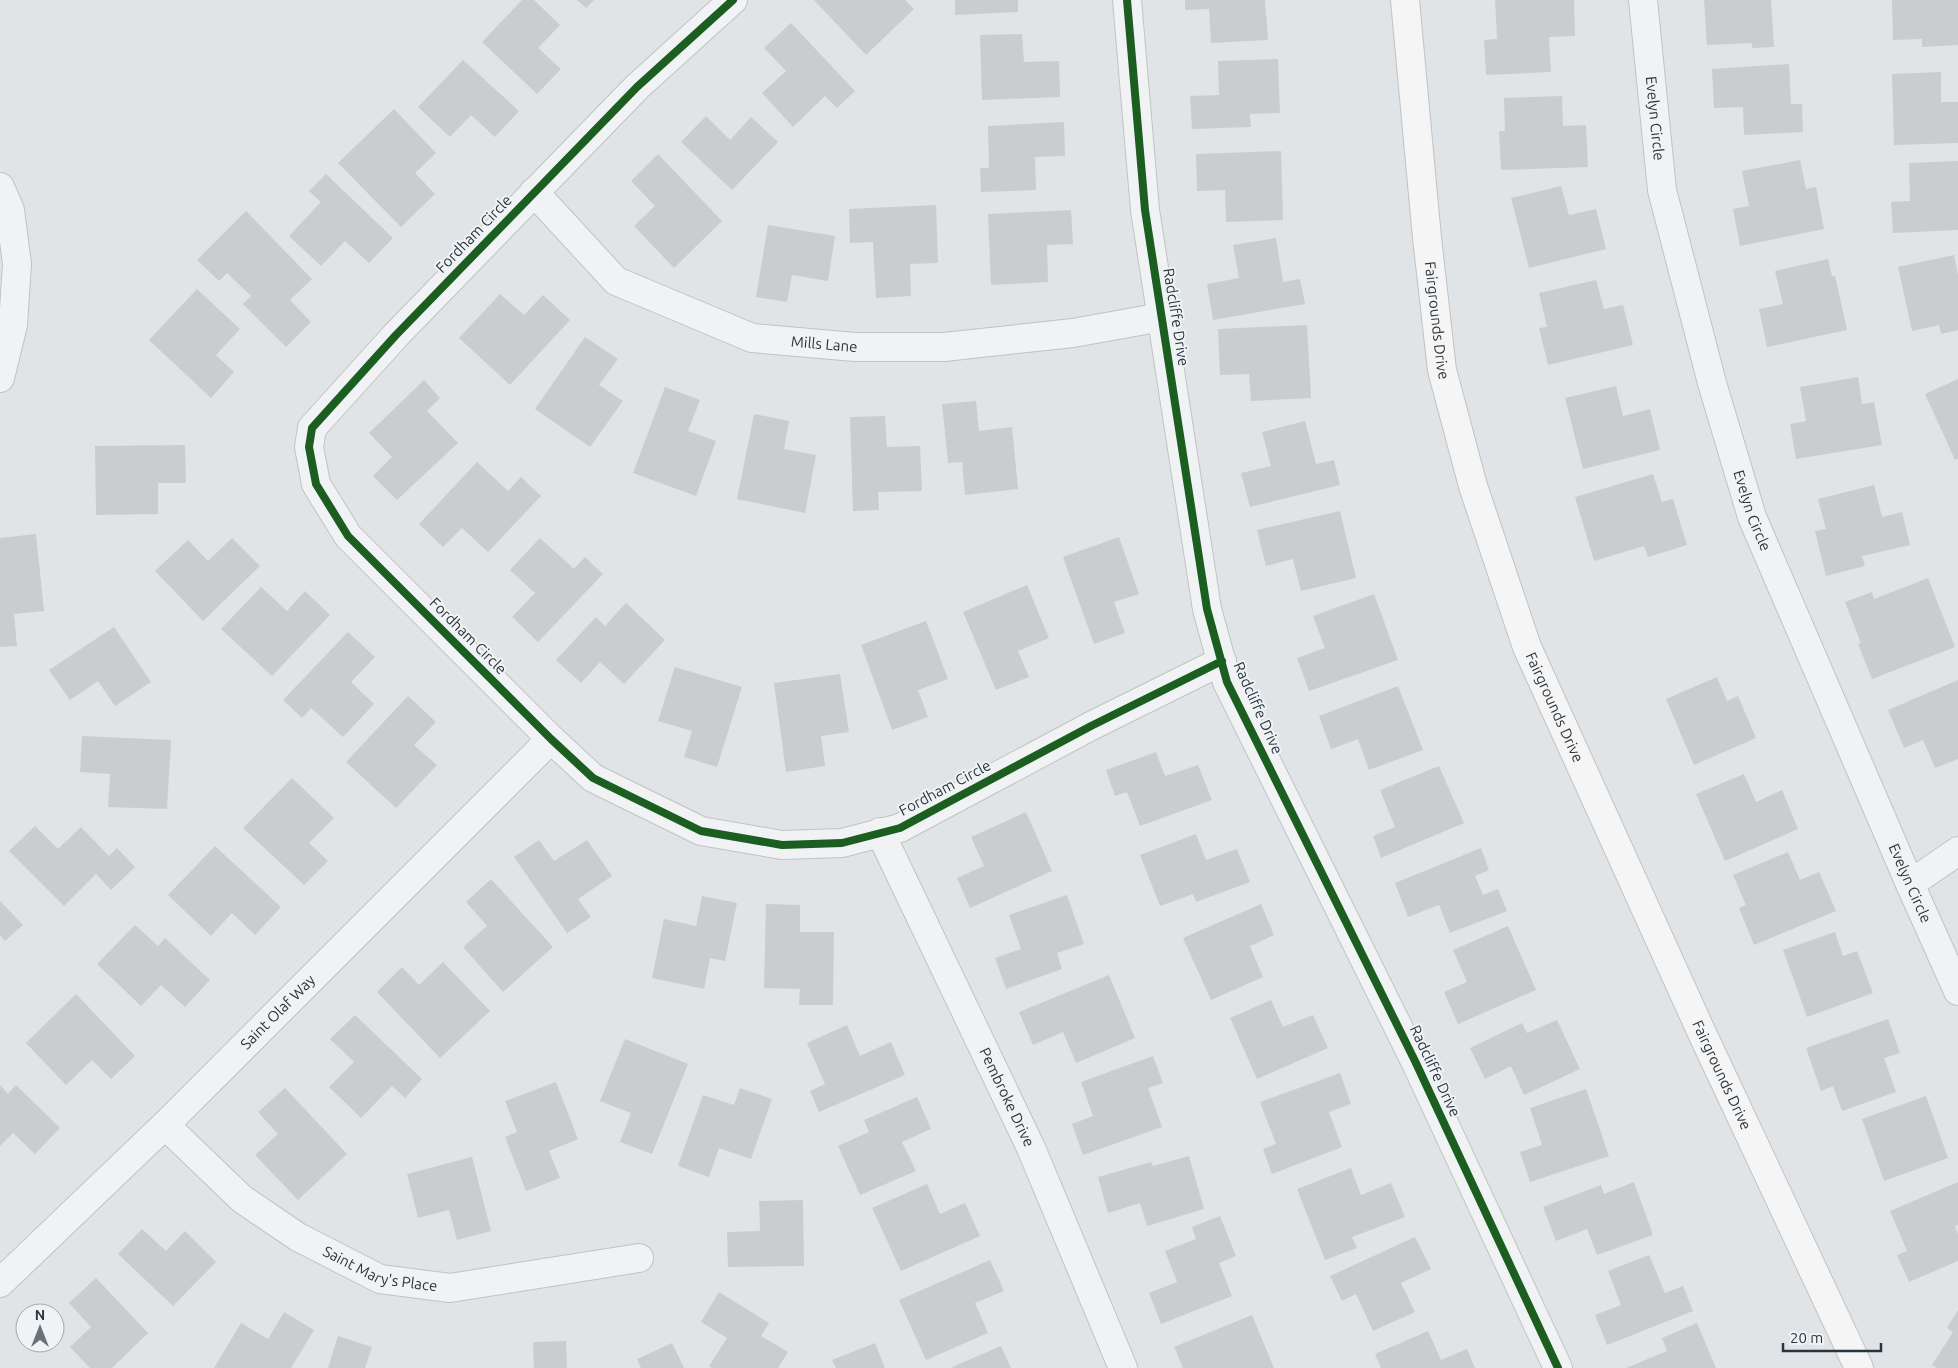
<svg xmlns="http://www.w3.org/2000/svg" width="1958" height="1368" viewBox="0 0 1958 1368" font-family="Ubuntu,sans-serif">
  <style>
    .building { fill: #caccce }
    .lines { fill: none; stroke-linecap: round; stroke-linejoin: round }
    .street-casing { stroke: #c0c2c4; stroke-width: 30 }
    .secondary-casing { stroke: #c0c2c4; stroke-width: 30 }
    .street { stroke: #f0f2f3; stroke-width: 28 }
    .secondary { stroke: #f5f5f6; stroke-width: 28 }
    .cycleway-casing { stroke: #eff3f5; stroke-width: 11 }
    .cycleway { stroke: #1b5e20; stroke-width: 8 }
    .labels { text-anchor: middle; stroke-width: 4; stroke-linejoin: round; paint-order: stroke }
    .street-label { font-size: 15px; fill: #2a353d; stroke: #eff3f5 }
  </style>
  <rect width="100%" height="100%" fill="#e1e4e6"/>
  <!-- building -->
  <path class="building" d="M522 0H534L560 25 538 48 561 69 537 94 482 42Z
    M577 0H594L586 8Z
    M814 0H905L914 9 866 55Z
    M955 0H1018V12L955 15Z
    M1185 0H1265L1268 40 1211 43 1209 9 1185 10Z
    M1495 0H1574L1575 36 1549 37 1551 72 1486 75 1484 40 1497 39Z
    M1704 0H1771L1774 47 1752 48V43L1707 45Z
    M1892 0H1958V45L1922 47V39L1893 40Z
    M791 23 855 91 837 108 825 96 793 127 762 93 786 71 764 48Z
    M1022 34 1024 62 1059 61 1060 97 982 100 980 35Z
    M1278 59 1280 113 1250 114 1251 127 1192 129 1190 96 1219 95 1218 61Z
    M463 60 519 111 495 137 471 115 450 137 418 107Z
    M1789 64 1791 104H1802L1803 132 1744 135 1743 107 1714 108 1712 69Z
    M1941 72V102H1958V143L1894 145 1892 74Z
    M1562 96 1563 126 1586 125 1588 167 1501 170 1499 131H1505L1504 98Z
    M394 109 436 153 415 173 435 194 401 227 338 163Z
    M706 116 730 140 751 117 778 142 732 190 681 142Z
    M1064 122 1065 156 1035 157 1036 190 981 192 980 168H989L988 126Z
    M1281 151 1283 220 1226 222 1225 190 1197 191 1196 154Z
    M658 154 722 221 674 268 634 226 655 206 631 181Z
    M1800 160 1806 189 1816 187 1824 229 1740 246 1733 209 1749 206 1742 171Z
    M1958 161V230L1893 233 1891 202 1910 201 1909 163Z
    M326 174 393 238 369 263 345 241 321 266 289 236 321 202 309 191Z
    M1561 186 1569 215 1596 209 1606 249 1529 268 1511 198Z
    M936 205 938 263 910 264 911 296 876 298 873 242 850 243 849 209Z
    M1071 210 1073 244 1047 245 1048 282 991 285 988 214Z
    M246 211 312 279 290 300 311 322 286 347 243 304 251 296 227 273 219 281 197 260Z
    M768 225 835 236 828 281 792 275 787 302 756 297Z
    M1276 238 1283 282 1300 279 1305 304 1213 320 1207 284 1239 278 1233 245Z
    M1954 255 1958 275V330L1941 334 1939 325 1912 331 1898 267Z
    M1828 259 1832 276H1835L1847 330 1767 347 1759 309 1783 304 1775 271Z
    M1596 280 1604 309 1623 305 1633 345 1548 365 1539 328 1547 327 1539 293Z
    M197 289 240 329 216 355 234 372 211 398 149 340Z
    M500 294 524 315 543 295 570 320 510 385 459 338Z
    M1307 325 1311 398 1251 401 1249 374 1220 375 1218 329Z
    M585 337 618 359 599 385 623 401 590 447 535 409Z
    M1858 377 1862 404 1874 402 1882 445 1796 459 1790 424 1806 421 1800 387Z
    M1958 379V459L1955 460 1925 394Z
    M424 380 440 398 427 411 458 443 397 500 373 476 392 457 369 433Z
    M1616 386 1623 416 1650 409 1660 450 1583 469 1565 398Z
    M665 387 700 400 688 431 716 441 696 496 633 473Z
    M976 401 979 431 1012 427 1018 489 965 495 962 462 948 463 942 404Z
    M754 414 789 421 784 449 816 455 805 513 737 499Z
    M885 416 887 447 920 446 922 491 878 492 879 510 853 511 850 417Z
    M1305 421 1316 464 1334 460 1340 485 1250 507 1241 473 1271 466 1262 432Z
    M185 445 186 483H158V514L96 515 95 446Z
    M477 462 508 491 521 477 541 496 488 552 462 528 443 547 419 524Z
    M1653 474 1662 502 1673 499 1687 545 1648 557 1644 546 1594 561 1575 497Z
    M1874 485 1882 517 1902 512 1910 545 1862 556 1865 566 1826 576 1815 531 1826 529 1818 499Z
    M1340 511 1356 578 1301 591 1293 559 1266 566 1257 530Z
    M36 534 44 611 14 614 17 646 0 647V538Z
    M1119 537 1139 594 1114 602 1125 633 1094 644 1063 557Z
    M232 538 260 566 203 621 155 571 188 540 208 561Z
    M540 538 574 569 585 557 603 574 538 642 512 617 535 593 510 570Z
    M1928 578 1955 647 1872 679 1858 644 1861 643 1845 602 1872 592 1874 599Z
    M1027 585 1049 638 1018 651 1029 677 996 690 963 612Z
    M261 587 287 611 305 591 330 615 272 676 221 629Z
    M1374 594 1398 660 1309 691 1297 658 1325 648 1313 616Z
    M626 603 665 640 624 684 600 662 581 683 556 660 596 617 605 626Z
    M926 621 948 679 918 690 928 717 892 730 861 645Z
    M114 627 151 682 115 706 98 681 70 700 49 670Z
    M348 632 375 657 351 682 374 704 343 737 311 708 302 718 283 700Z
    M675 667 742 687 717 767 684 757 692 731 658 721Z
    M840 674 849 732 821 736 825 766 786 772 774 683Z
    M1717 677 1727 701 1738 696 1756 738 1694 765 1666 699Z
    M1958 680V759L1935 768 1923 740 1904 748 1888 710Z
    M1398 686 1423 750 1369 770 1358 739 1331 749 1319 716Z
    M408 696 436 722 414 745 437 765 396 808 346 762Z
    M82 736 171 740 167 809 108 807 110 774 80 772Z
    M1156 752 1165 776 1198 765 1212 800 1140 826 1127 792 1115 796 1106 770Z
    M1439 766 1464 823 1381 858 1373 836 1395 827 1380 790Z
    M1744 774 1756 802 1782 790 1798 829 1725 861 1696 794Z
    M292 778 334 818 309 843 328 861 304 885 243 828Z
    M1026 812 1052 871 970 908 957 878 984 866 971 837Z
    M35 826 58 849 81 827 109 856 117 848 135 867 111 890 96 874 64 906 9 851Z
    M1196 834 1206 860 1237 849 1250 882 1196 902 1193 894 1160 906 1140 855Z
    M539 840 554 861 587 840 612 876 578 899 591 917 567 933 514 857Z
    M215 846 281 907 255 935 232 913 211 936 168 895Z
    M1481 848 1489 870 1475 876 1483 895 1498 889 1507 911 1450 933 1439 905 1408 917 1395 883Z
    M1788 852 1800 880 1819 872 1836 911 1754 945 1739 908 1746 905 1733 875Z
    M491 879 553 947 503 992 463 947 487 926 466 902Z
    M1067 895 1084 944 1057 953 1062 969 1006 989 995 958 1021 949 1009 915Z
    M702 896 737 903 725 961 710 958 704 989 652 978 664 919 696 926Z
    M0 901 23 925 5 941 0 935Z
    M766 904 800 905V932H834L833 1005H799L800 989 764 988Z
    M1261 904 1274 935 1250 946 1263 977 1211 1000 1183 938Z
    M135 925 158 946 165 938 210 980 185 1007 161 985 141 1006 97 964Z
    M1508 926 1536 990 1458 1024 1444 992 1467 982 1453 950Z
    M1835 932 1843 956 1857 951 1873 993 1807 1017 1783 950Z
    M443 962 490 1011 440 1058 377 992 402 967 419 985Z
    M1109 975 1135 1038 1076 1063 1063 1032 1033 1045 1019 1012Z
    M76 994 135 1056 111 1079 92 1060 66 1085 26 1043Z
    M1271 1000 1283 1027 1313 1015 1328 1048 1257 1079 1230 1018Z
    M355 1015 422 1079 405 1098 392 1086 361 1118 329 1087 354 1062 330 1039Z
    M1888 1019 1900 1053 1884 1058 1896 1092 1842 1111 1833 1086 1821 1091 1806 1048Z
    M1557 1020 1580 1069 1524 1095 1511 1066 1485 1079 1470 1048 1522 1023 1527 1033Z
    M847 1025 860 1056 891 1042 905 1075 819 1112 810 1091 825 1084 807 1043Z
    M625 1039 688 1064 652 1154 620 1142 631 1113 600 1101Z
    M1153 1056 1163 1083 1148 1088 1162 1127 1083 1155 1072 1124 1093 1116 1081 1082Z
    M1340 1073 1351 1104 1329 1112 1342 1147 1272 1174 1263 1149 1276 1144 1260 1102Z
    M556 1082 578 1139 549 1151 560 1178 526 1191 505 1137 517 1132 505 1101Z
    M0 1085 8 1094 16 1085 60 1128 35 1154 13 1133 0 1146Z
    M285 1088 347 1154 298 1200 255 1155 278 1134 258 1112Z
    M740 1088 772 1099 751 1159 719 1148 709 1177 678 1166 703 1095 734 1105Z
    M1586 1089 1609 1156 1530 1182 1520 1152 1542 1145 1530 1108Z
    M1926 1096 1948 1158 1884 1181 1862 1119Z
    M917 1097 931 1129 902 1142 916 1171 860 1195 838 1146 869 1132 864 1120Z
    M1189 1156 1204 1209 1147 1226 1140 1203 1108 1213 1098 1177 1151 1162 1153 1166Z
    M472 1157 491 1231 457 1240 449 1210 418 1218 407 1174Z
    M1351 1168 1361 1195 1391 1183 1405 1217 1352 1237 1357 1248 1325 1260 1297 1189Z
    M1634 1182 1653 1235 1597 1255 1587 1229 1556 1241 1543 1207 1601 1185 1604 1194Z
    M1958 1182V1225L1955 1226 1958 1234V1261L1909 1282 1897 1255 1907 1251 1890 1211Z
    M927 1184 940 1214 965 1203 980 1236 901 1271 872 1208Z
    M803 1200 804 1266 728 1267 727 1232 760 1231 759 1201Z
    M1220 1216 1236 1256 1219 1263 1232 1296 1161 1324 1149 1293 1177 1282 1165 1251 1196 1239 1192 1227Z
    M142 1229 166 1251 185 1231 216 1262 173 1306 118 1254Z
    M1415 1237 1431 1269 1401 1283 1415 1312 1373 1331 1356 1294 1342 1301 1330 1276Z
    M1649 1255 1665 1293 1683 1286 1693 1311 1607 1345 1595 1315 1621 1305 1608 1271Z
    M990 1260 1004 1291 975 1303 988 1333 926 1360 899 1300Z
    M96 1278 148 1333 112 1368H90L70 1347 91 1327 69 1303Z
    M719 1292 769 1323 761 1336 788 1352 778 1368H712L709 1366 727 1338 701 1322Z
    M1958 1310V1368H1937L1932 1365 1953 1332 1947 1328Z
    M284 1312 314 1330 291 1368H214L241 1323 268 1339Z
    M1252 1315 1274 1368H1183L1174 1347Z
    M1697 1323 1716 1368H1626L1667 1351 1662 1338Z
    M1428 1331 1441 1360 1467 1349 1475 1368H1381L1375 1354Z
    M338 1336 372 1347 365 1368H328Z
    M566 1341 567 1368H534L533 1342Z
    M672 1343 684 1368H641L637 1359Z
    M875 1343 885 1368H836L832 1360Z
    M1001 1346 1011 1368H950Z"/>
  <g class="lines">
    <!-- street casing -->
    <g class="street-casing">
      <g id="street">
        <path d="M733 0 637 87 396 335 312 428 309 447 316 484 348 536 551 739 593 778 701 831 782 845 842 843 900 828 1091 726 1222 661"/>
        <path d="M1127 0 1145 210 1207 609 1227 682 1415 1061 1558 1368"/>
        <path id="s1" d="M1643 0 1662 190 1712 383 1752 517 1910 884 1958 991"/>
        <path d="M0 187 10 210 17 264 13 325 0 378"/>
        <path id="s2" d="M534 192 616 281 752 338 855 347H944L1073 333 1162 317"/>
        <path id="s3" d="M880 832 1031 1148 1123 1368"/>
        <path d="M1910 884 1958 851"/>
        <path id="s4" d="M165 1125 242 1199 298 1237 380 1279 450 1288 639 1258"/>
        <path id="s5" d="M0 1283 165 1125 551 739"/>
      </g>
    </g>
    <!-- secondary casing -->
    <g class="secondary-casing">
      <g id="secondary">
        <path id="s6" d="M1405 0 1427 238 1442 370 1473 486 1527 647 1701 1031 1859 1368"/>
      </g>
    </g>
    <!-- street -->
    <use href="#street" class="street"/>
    <!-- secondary -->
    <use href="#secondary" class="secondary"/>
    <!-- cycleway casing -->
    <g class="cycleway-casing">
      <path id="cycleway" d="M733 0 637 87 396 335 312 428 309 447 316 484 348 536 551 739 593 778 701 831 782 845 842 843 900 828 1091 726 1222 661
        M1127 0 1145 210 1207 609 1227 682 1415 1061 1558 1368"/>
    </g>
    <!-- cycleway -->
    <use href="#cycleway" class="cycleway"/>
  </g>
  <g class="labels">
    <!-- street labels -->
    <g class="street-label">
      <text dy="5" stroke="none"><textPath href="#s1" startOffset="119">Evelyn Circle</textPath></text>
      <text transform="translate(474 234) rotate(-46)" y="5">Fordham Circle</text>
      <text transform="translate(1176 317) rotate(81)" y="5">Radcliffe Drive</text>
      <text dy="5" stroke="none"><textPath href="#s6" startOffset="322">Fairgrounds Drive</textPath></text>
      <text dy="5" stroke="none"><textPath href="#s2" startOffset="341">Mills Lane</textPath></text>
      <text dy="5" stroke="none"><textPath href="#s1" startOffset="524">Evelyn Circle</textPath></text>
      <text transform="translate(468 636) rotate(45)" y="5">Fordham Circle</text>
      <text dy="5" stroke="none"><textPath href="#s6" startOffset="728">Fairgrounds Drive</textPath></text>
      <text transform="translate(1258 708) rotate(66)" y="5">Radcliffe Drive</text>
      <text transform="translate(945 788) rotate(-28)" y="5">Fordham Circle</text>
      <text dy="5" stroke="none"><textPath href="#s1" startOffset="929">Evelyn Circle</textPath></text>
      <text dy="5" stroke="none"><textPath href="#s5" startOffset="388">Saint Olaf Way</textPath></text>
      <text transform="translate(1435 1071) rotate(65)" y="5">Radcliffe Drive</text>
      <text dy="5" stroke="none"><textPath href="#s6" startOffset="1132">Fairgrounds Drive</textPath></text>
      <text dy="5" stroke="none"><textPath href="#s3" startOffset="294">Pembroke Drive</textPath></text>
      <text dy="5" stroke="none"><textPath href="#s4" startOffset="264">Saint Mary's Place</textPath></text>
    </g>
  </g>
  <!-- north arrow -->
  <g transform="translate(40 1328)"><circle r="24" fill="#eff3f5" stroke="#a0a7ab"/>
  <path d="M0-4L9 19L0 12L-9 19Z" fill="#6a7278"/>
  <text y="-8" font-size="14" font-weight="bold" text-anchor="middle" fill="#2a353d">N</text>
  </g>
  <!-- scale -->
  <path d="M1783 1343v8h98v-8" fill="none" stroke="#2a353d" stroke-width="2.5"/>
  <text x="1790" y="1343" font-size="15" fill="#2a353d" stroke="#eff3f5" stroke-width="4" paint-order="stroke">20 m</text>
</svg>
